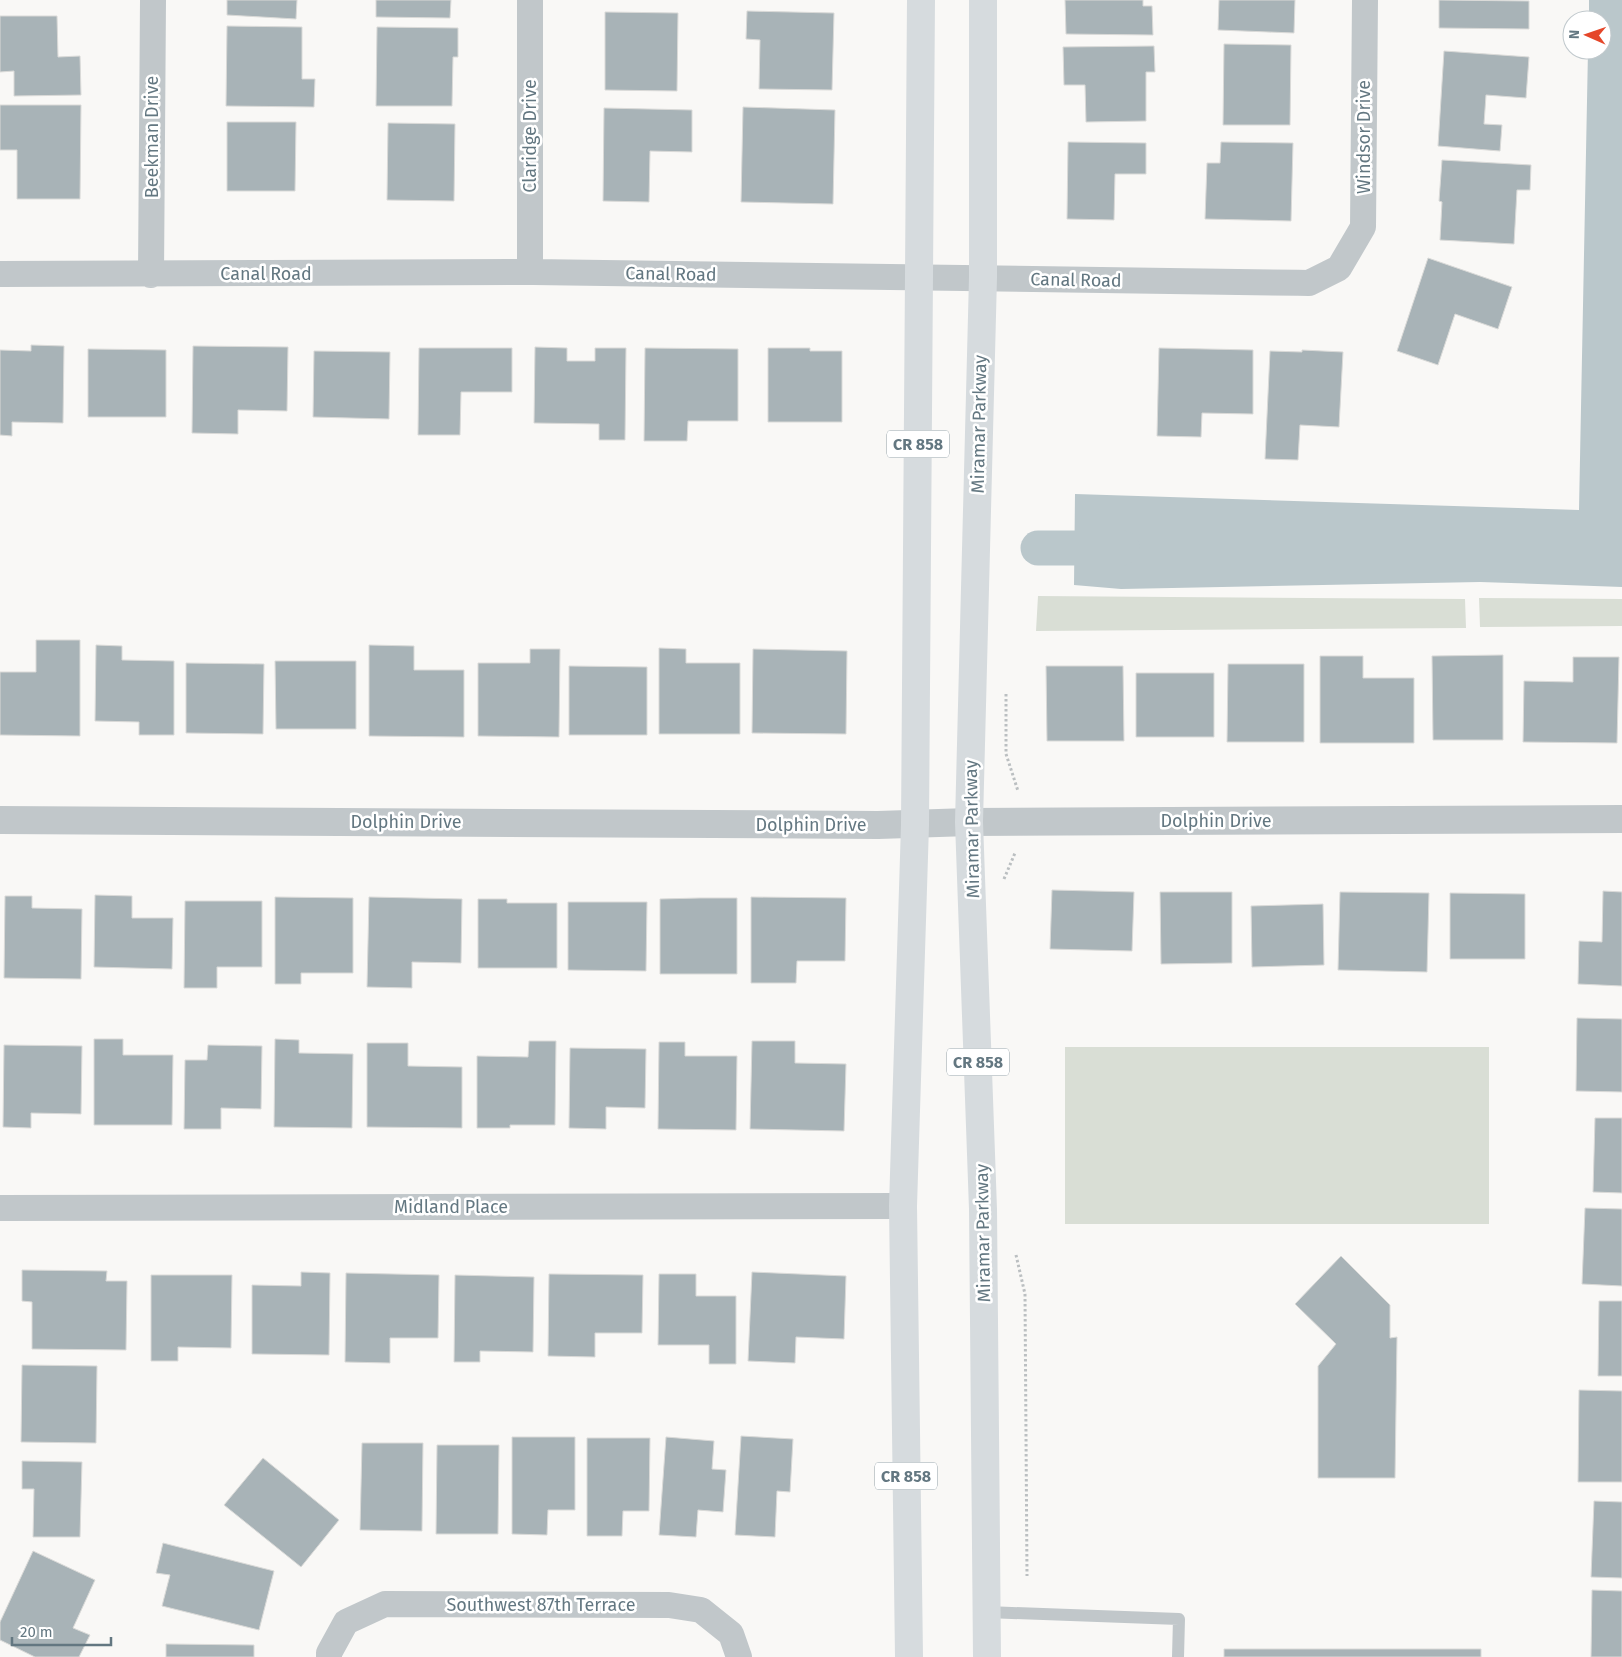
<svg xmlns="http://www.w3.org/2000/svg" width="1622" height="1657" viewBox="0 0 1622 1657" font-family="'Fira Sans',sans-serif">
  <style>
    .green { fill: #d9ded5 }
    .water { fill: #bac7cb }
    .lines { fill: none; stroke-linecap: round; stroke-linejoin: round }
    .canal { stroke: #bac7cb; stroke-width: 35 }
    .building { fill: #a8b3b7; stroke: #dadad8 }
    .path { stroke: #bbbfc1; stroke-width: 3; stroke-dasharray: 2.5 2.5; stroke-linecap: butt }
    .service { stroke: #c1c7ca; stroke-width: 12 }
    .minor { stroke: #c1c7ca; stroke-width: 26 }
    .tertiary { stroke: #c1c7ca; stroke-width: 28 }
    .primary { stroke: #d6dbde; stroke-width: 28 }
    .labels { text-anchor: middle; stroke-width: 5; stroke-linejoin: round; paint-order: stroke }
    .shield { fill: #fff; stroke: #92a0a7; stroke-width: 1 }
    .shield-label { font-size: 16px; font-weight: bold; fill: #637781 }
    .street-label { font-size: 18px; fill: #637781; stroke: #fff }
  </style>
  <rect width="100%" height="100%" fill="#f9f8f6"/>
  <!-- green -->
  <path class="green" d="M1038 596 1465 599 1466 628 1036 631Z
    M1479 598 1622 599V626L1480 627Z
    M1065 1047H1489V1224H1065Z"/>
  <!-- water -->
  <path class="water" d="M1589 0H1622V587L1480 582 1172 588 1121 589 1074 585 1075 494 1579 510 1588 50H1602V20H1589Z"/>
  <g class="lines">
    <!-- canal -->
    <path class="canal" d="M1038 548H1122"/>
  </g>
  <!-- building -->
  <path class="building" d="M227 0H297L296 19 227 15Z
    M376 0H451L450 18 376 17Z
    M1065 0H1143V6H1152L1153 35 1066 34Z
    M1219 0H1295L1294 33 1218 30Z
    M1439 0 1529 1V29L1439 28Z
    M747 11 834 13 832 90 759 89 760 40 746 39Z
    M605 12 678 13 677 91 605 90Z
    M0 16H57L58 57 80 56 81 95 14 96V71L0 72Z
    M227 26 302 27V79H315L314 107 226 106Z
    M377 27 458 28V57H453L452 106H376Z
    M1224 44 1291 45 1290 125H1223Z
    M1154 46 1155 72H1146V121L1086 122 1085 85H1064L1063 47Z
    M1444 51 1529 57 1526 98 1486 95 1484 124 1502 125 1500 151 1438 146Z
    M0 105H81L80 199H17V150H0Z
    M743 107 835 110 833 204 741 202Z
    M604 108 692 110V152L650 151 649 202 603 201Z
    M227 122H296L295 191H227Z
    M388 123 455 124 454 201 387 200Z
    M1068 142 1146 143V174H1115L1114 220 1067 219Z
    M1221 142 1293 143 1291 221 1205 219 1207 163H1220Z
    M1442 160 1531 165 1530 190H1517L1514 244 1440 240 1442 202 1439 201Z
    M1428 258 1512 287 1498 329 1455 314 1438 365 1397 351Z
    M31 345 64 346 63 423 12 422V436L0 435V350L31 351Z
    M193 346 288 347 287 411 238 410V434L192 433Z
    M535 347 567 348V361H595V348H626L625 440H599V424L534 423Z
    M419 348H512V392H461L460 435H418Z
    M645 348 738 349V421H688L687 441H644Z
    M768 348H810V351H842V422H768Z
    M1159 348 1253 350V414L1202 413 1201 437 1157 436Z
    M88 349 166 350V417H88Z
    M1302 350 1343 352 1339 427 1300 425 1298 460 1265 459 1270 351 1302 352Z
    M314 351 390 352 389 419 313 417Z
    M36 640H80V736L0 735V672H36Z
    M96 645 122 646V660L174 661V735H139V722L95 721Z
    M369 645 414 646V670H464V737L369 736Z
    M659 648 686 649V663H740V734H659Z
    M530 649H560L559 737 478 736V663H530Z
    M753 649 847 651 846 734 752 733Z
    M1503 655V740H1433L1432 656Z
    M1320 656H1363V678H1414V743H1320Z
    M1573 657H1619L1617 743 1523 742 1524 681 1573 682Z
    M275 661H356V729H276Z
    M186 663 264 664 263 734 186 733Z
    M1228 664H1304V742H1227Z
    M569 666 647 667V735H569Z
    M1046 666H1123L1124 741H1047Z
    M1136 673H1214V737H1136Z
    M1052 890 1134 892 1132 951 1050 949Z
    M1603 891 1622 892V986L1578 984 1579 941 1602 942Z
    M1160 892H1232V963L1161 964Z
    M1340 892 1429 893 1427 972 1338 970Z
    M1450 893 1525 894V959H1450Z
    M95 895 132 896V918H173L172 969 94 967Z
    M5 896H32V908L82 909 81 979 4 978Z
    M275 897 353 898V973H301V984H275Z
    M369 897 462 899 461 963 412 962V988L367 987Z
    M751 897 846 898 845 961H797L796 983H751Z
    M700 898H737V974H660V899Z
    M478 899H507V903H557V968H478Z
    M185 901H262V967H217V988H184Z
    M568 902H647L646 971 568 970Z
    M1323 904 1324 965 1252 967 1251 906Z
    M1577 1018 1622 1019V1092L1576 1091Z
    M94 1039H123V1055H173L172 1125H94Z
    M275 1039 299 1040V1053L353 1054 352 1128 274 1127Z
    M529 1041H556L555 1125H510V1128H477V1056L528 1057Z
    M752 1041H795V1063L846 1064 844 1131 750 1129Z
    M659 1042H685V1056H737L736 1130 658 1129Z
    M367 1043H408V1066L462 1067V1128L367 1127Z
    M4 1045 82 1046 81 1114 31 1113V1128L3 1127Z
    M208 1045 262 1046 261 1109 221 1108V1129H184L185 1060H207Z
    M570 1048 646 1049 645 1108 606 1107V1129L569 1128Z
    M1595 1118H1622V1193L1593 1192Z
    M1585 1208 1622 1209V1286L1582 1284Z
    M1341 1256 1390 1305V1338L1397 1337 1395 1478H1318V1366L1336 1344 1295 1304Z
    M22 1270 107 1271 106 1281H127L126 1350 32 1349V1302L22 1301Z
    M301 1272 330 1273 329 1355 252 1354V1285L301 1286Z
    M752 1272 846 1276 844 1339 796 1337 795 1363 748 1361Z
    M346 1273 439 1275 438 1338H390V1363L345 1362Z
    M549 1274 643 1275 642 1333H595V1357L548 1356Z
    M659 1274H696V1296H736V1364H709V1345H658Z
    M151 1275H232L231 1348 178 1347V1361H151Z
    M455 1275 534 1277 533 1352 480 1351V1362H454Z
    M1599 1301H1622V1376H1598Z
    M22 1365 97 1366 96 1443 21 1442Z
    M1579 1390 1622 1391V1482H1578Z
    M741 1436 793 1439 790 1492 777 1491 775 1537 735 1535Z
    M512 1437H575V1510H548L547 1535 512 1534Z
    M666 1437 714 1441 712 1469 726 1470 723 1512 698 1510 696 1537 659 1535Z
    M587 1438H650L649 1511H623L622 1536H587Z
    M362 1443H423L422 1531 360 1530Z
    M437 1445H499L498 1534H436Z
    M263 1458 339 1520 301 1567 224 1505Z
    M22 1461 82 1462 80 1537H33L34 1489H22Z
    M1594 1501 1622 1502V1578L1591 1577Z
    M163 1543 274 1571 259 1630 162 1606 170 1575 156 1573Z
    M33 1551 95 1580 73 1628 90 1635 79 1657H35L0 1640V1622Z
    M1592 1590 1622 1591V1657H1591Z
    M166 1644 254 1645V1657H166Z
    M1224 1649H1481V1657H1224Z"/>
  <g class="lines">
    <!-- path -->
    <path class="path" d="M1006 694V754L1018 791
      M1004 879 1015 853
      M1016 1255 1025 1294 1027 1576"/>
    <!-- service -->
    <path class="service" d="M987 1612 1179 1619 1178 1657"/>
    <!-- minor -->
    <path class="minor" d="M530 0V272
      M0 274C178 275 355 271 533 272 791 274 1050 279 1309 283L1339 268 1363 227 1365 0
      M151 275 153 0
      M0 1208 903 1206
      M329 1657V1653L346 1622 385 1604 669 1605 701 1610 731 1634 739 1657"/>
    <!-- tertiary -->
    <path class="tertiary" d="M0 820 878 825 969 822 1622 819"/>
    <!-- primary -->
    <path class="primary" d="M983 0V277L969 822 983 1209 987 1657
      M909 1657 903 1206 915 825 921 0"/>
  </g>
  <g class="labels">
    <!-- shield labels -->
    <g class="shield">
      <rect x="887" y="430.5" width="62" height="27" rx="4"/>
      <rect x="947" y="1048.5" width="62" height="27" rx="4"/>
      <rect x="875" y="1462.5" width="62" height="27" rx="4"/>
    </g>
    <g class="shield-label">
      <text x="918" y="450">CR 858</text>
      <text x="978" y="1068">CR 858</text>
      <text x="906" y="1482">CR 858</text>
    </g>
    <!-- street labels -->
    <g class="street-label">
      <text transform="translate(530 136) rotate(-90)" y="6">Claridge Drive</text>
      <text transform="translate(152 137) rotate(-90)" y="6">Beekman Drive</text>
      <text transform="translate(1364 137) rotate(-90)" y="6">Windsor Drive</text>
      <text x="266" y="280">Canal Road</text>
      <text transform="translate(671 274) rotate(1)" y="6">Canal Road</text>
      <text transform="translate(1076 280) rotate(1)" y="6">Canal Road</text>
      <text transform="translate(979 424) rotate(-89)" y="6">Miramar Parkway</text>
      <text x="1216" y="827">Dolphin Drive</text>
      <text x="406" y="828">Dolphin Drive</text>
      <text x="811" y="831">Dolphin Drive</text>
      <text transform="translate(972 829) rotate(-91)" y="6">Miramar Parkway</text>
      <text x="451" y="1213">Midland Place</text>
      <text transform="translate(983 1233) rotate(-91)" y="6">Miramar Parkway</text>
      <text x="541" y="1611">Southwest 87th Terrace</text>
    </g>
  </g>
  <!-- north arrow -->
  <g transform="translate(1587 35) rotate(272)"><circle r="24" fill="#ffffff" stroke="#c1c9cd"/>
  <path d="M0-4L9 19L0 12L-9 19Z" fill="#e54629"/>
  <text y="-8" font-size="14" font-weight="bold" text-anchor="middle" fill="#637781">N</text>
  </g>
  <!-- scale -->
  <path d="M12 1637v8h99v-8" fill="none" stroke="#637781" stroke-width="2.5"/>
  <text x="20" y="1637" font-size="15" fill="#637781" stroke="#ffffff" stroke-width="4" paint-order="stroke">20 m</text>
</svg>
